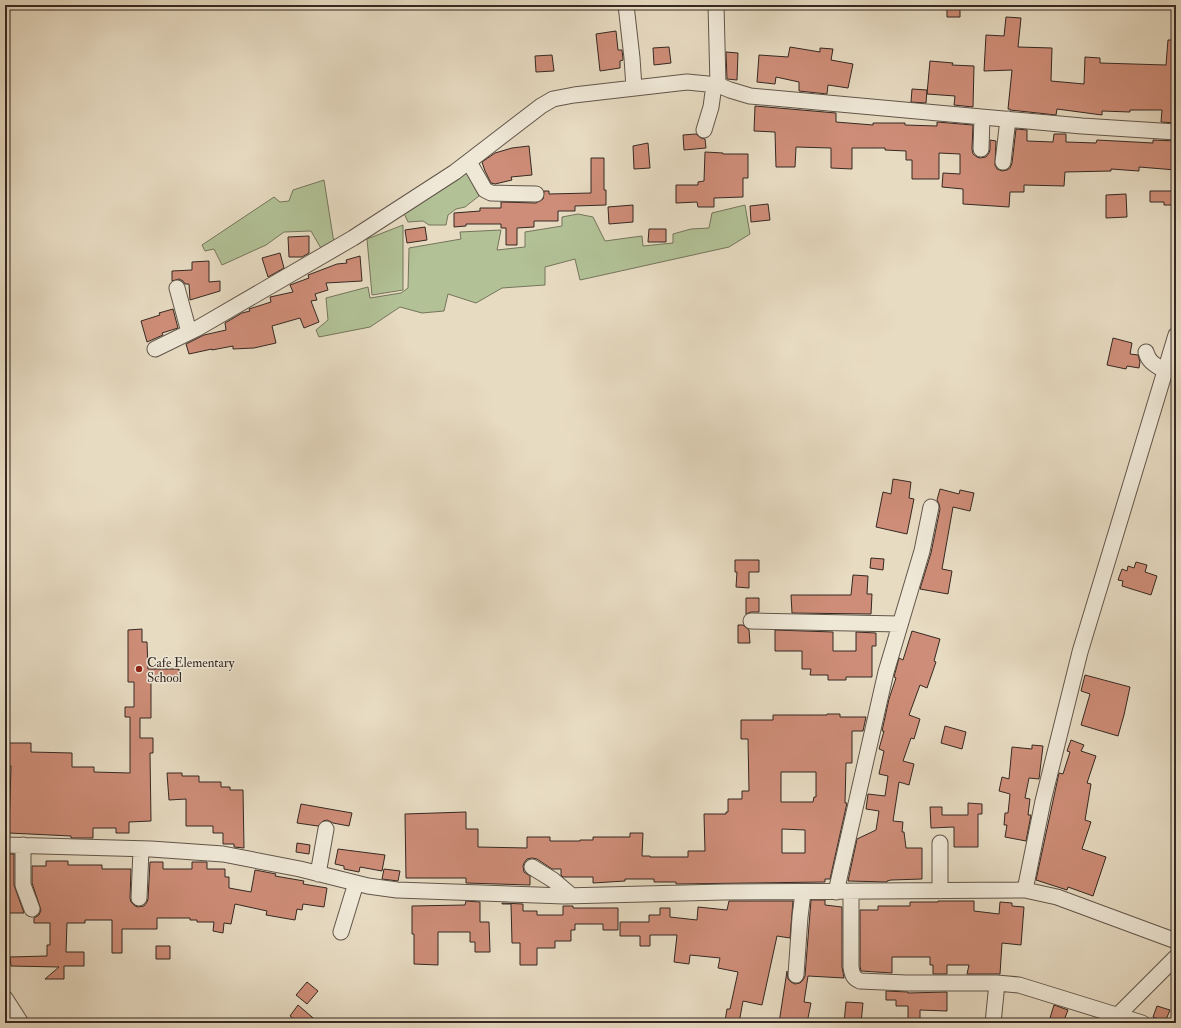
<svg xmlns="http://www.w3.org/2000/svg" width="1181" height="1028" viewBox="0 0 1181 1028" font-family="'IM FELL Double Pica',serif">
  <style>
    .green { fill: #b2c196; stroke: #74755c }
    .building { fill: #ce8d78; stroke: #352922; fill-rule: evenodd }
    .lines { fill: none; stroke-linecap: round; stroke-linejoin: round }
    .minor-casing { stroke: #62564a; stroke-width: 17 }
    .minor { stroke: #efe8d7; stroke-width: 15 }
    .poi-dot { fill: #8f2418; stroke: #efe8d7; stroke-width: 1.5 }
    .labels { text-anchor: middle; stroke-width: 3; stroke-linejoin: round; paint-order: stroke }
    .poi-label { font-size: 13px; fill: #352922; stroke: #efe8d7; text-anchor: start }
  </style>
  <rect width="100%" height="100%" fill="#e7dbc2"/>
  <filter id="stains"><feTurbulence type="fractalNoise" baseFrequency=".005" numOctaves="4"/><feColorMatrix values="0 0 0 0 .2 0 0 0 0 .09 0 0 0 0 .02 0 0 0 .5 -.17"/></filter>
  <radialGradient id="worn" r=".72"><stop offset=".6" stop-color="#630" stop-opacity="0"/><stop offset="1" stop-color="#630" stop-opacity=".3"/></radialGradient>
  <!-- green -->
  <path class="green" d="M466 171 479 196 465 207 456 209 448 215 446 225H429L423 221 408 222 403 211Z
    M324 180 334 243 322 250 311 231 284 232 266 245 222 265 214 249 205 251 202 245 274 197 280 202 289 201 293 190Z
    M745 205 750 234 729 247 580 280 575 259 545 267V285L502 288 476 303 448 294 444 311 422 313 400 307 370 327 319 337 316 330 328 320 326 298 368 287 370 298 401 293 408 288 409 248 461 239 460 232 501 230 497 250 525 247V232L562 226V217L578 214 593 217 605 241 642 236 643 246 673 243V234L691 229 709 228 712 213Z
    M403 225V290L372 295 367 239Z"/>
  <!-- building -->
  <path class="building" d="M947 7H960V17H947Z
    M1006 17 1021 18 1018 47 1052 48 1051 81 1084 84 1085 57 1100 58V63L1166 65 1168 40H1176V123L1161 122 1162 110H1130V112L1102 111V115L1057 109 1056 115 1010 110V109H1008L1012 70 984 71 986 35 1004 36Z
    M616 31 618 50H622L623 59V60L620 61V68L600 71 596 34Z
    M669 47 671 63 654 65 653 48Z
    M790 47 820 52V48L833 49 831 60 853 64 848 88 828 85 827 94 799 91V82L776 77 775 84 757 82 759 55 788 57Z
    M726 52 738 53 737 80 727 79Z
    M552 55 554 71 536 72 535 56Z
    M930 61 953 63 952 65 974 66 973 107 954 105 955 96 927 94Z
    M912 89 927 90 926 103 911 102Z
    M755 106 836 113V122L873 125V123H905V125L937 126V122L973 125 972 149 973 154 977 157 980 158 986 157 989 153 990 150V140L996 141 995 165 997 169 1002 171 1007 170 1010 168 1012 163 1016 129 1027 130V141L1053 142 1054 134H1066V142L1096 143 1097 140 1153 143V140L1176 141V170L1139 167V171L1111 169V171L1065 172 1064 186 1024 185V192H1010L1009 207 963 204V189L942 187 943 173 960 174V154L939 153V179H912V160H906V151L885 150V148H852V169L831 168V148L796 147 795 167H776L775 132 754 131Z
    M696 134 701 138 705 139 706 148 684 150 683 135Z
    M648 143 650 168 634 169 633 146Z
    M529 146 532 175 511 177 512 180 495 184 491 183 485 171 482 162 495 153 512 148Z
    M705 152 723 153V154H748V178H743V197L714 198V207H698L697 202 676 203V185H698V182L704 181Z
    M591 158H604V190H606V205L575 206V211H558V221H534V227L517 228V245H506V228H501V224H466V226L454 227V213L480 211V208H501V202L536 203 543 199 544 191H549V194L591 193Z
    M1150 191H1175V205H1164V202H1150Z
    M1126 194 1127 217 1106 218V195Z
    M768 204 770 220 751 222 750 206Z
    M633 205V222L609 224 608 207Z
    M425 227 427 240 407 243 405 230Z
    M649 229H666V242H648Z
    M309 236V253L302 257H289L288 237Z
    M280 253 284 268 268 277 262 258Z
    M360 256 362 281 326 283 328 290 315 294 317 300 311 301 319 322 304 328 300 318 272 326 276 343 254 348 233 349V346L212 350V349L189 354 186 344 204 335 226 330 225 323 242 313 250 311 249 309 271 302 270 297 293 292 290 285 309 278 308 275 337 264 347 263 346 260Z
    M209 261V282L220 281V291L190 300 189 284H185L183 281 179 279 172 281V271L192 270V262Z
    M173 309 178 328 162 333 163 335 147 342 141 321 160 315 159 313Z
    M1113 338 1132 343 1130 354 1138 355 1140 362 1139 368 1127 366 1126 369 1107 365Z
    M893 479 911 482 909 498 914 499 907 534 876 527 883 492 891 494Z
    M940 489 959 494 960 490 974 493 970 511 953 507 942 569 952 571 948 594 920 589 931 553 940 509 939 504 937 500Z
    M871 558 884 559 883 570 870 568Z
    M735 560H759V572H749V588L736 587 737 572H735Z
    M1136 562 1147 565 1145 572 1157 576 1151 595 1122 586 1123 581 1118 580 1122 569 1127 571 1128 566 1134 568Z
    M853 575 868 576 867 594H872L871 614 792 613 791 595H851Z
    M746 598H759V612H751L746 614Z
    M738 625H743L749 630 750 643H738Z
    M142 629V642H147L148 669H179V680L151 681V718H140V738H153V753H150L151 821 129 822V833H116V828H93V838H71V836L9 833 11 766H6V763H5V743H31V752L72 753V767H94V772L130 773V717H125V707H134V682H128V630Z
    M775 630 833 632V651H856V632L876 633V646H872V677H846V680H828V675H810L811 669H802V651H775Z
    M912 631 940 639 934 661 936 662 927 688 920 685 909 715 920 719 914 739 911 738 903 761 914 764 909 785 899 782 893 821 903 822 902 832H904L906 848H922V879L891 880 887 881V882L848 881 857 839 876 830 879 811 866 809 868 794 885 796 888 776 879 774 884 751 879 749 884 731H882L889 699 896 678 894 677 899 658 903 660Z
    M1085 675 1130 687 1124 715 1118 736 1081 725 1090 694 1081 691Z
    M827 714H840V717H866L863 731H852V763H846L845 803H847L830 879H825V882L676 884V882H654V879H625V881L593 883V877H563L561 875V869H552L537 859 532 858 527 859 524 863 523 866 524 872 530 876V885L466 883V878H406L405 814 466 812V829H478V847L527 848V837H550V841H580V840H593V837H630V833H643L642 856H650V857H688V851H705L704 814H726V812H728V799H742V791H749L748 739H741V720H773V715H827ZM781 772H816V797H814L813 802H781ZM782 829 805 830V853H782Z
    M945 726 966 732 962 749 941 743Z
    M1071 740 1084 745 1081 751 1096 756 1087 783 1091 784 1085 820 1091 822 1082 849 1106 857 1093 896 1068 887 1067 890 1036 880 1059 773 1063 774 1070 752 1067 751Z
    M1032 745 1043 746 1039 779 1029 778 1025 798 1030 799 1028 815H1031L1026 841 1005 837 1007 825H1004L1005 813H1008L1010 794 999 791 1002 777 1009 779 1012 747 1032 749Z
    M167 773H182V776H199V782H221V787H230V790H243L244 848 234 847V844H223V833H213V826H186V799L169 800Z
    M968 803 982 804V814H978V847H954V827L931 828 930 807H942V815H968Z
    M301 804 352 813 349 826 333 823 327 820 323 821 318 826 297 823Z
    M297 843 310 845 309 854 296 852Z
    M338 849 385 855 382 871 360 867 359 872 344 869V866L335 864Z
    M5 854H14V885L24 913H5Z
    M46 861H68V865H102V869H131L130 898 131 902 135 906 138 907 144 906 147 902 148 899 150 862H163V869H192V862H207V869H225V877H229V888L251 892 255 870 276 874 275 876 304 881 303 884 327 888 324 907 303 904 302 910 297 909 295 920 266 915 267 911 235 904 231 924 224 923 223 933 213 931 214 922H197V920H190V918H157V929H122V953H112V920H85V923H67L66 952H84V966H64V979H45L59 967 11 966 10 957 47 956V945H50V923H34V918L39 915 41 910 32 883V866H46Z
    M384 869 400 871 398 881 382 879Z
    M811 900H825V905L842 907V967L844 978 808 976 804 1002 811 1003 807 1023H779L787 971 788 979 791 982 795 984 800 983 803 980 805 976Z
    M466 901 480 902V922H489L490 952H475V942H470V932H438V965L414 964V934H412V906L465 905Z
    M729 901H793L790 938 777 936 762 1005 743 1001 739 1023 725 1021 727 1009H730L738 972 718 968 720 958 690 955 689 964 674 962 677 935H650V946H640V936H620V922H649V915H660V908H670V917L697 920 698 907 727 910Z
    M938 901H974V911L999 914 1000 902 1012 903V906L1024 907 1021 945 1002 943 1000 974H967L969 965H947V974H933V965H930V957H892V973L861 971 860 966V910H878V906H910V902H938Z
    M502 903 523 904V911H537V915H563V906H573V908H618V930H603V924H575V930H571V941H555V948H537V965H520V943H512L511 904H502Z
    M156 946H170V959H156Z
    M307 982 318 991 307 1004 296 995Z
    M886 991 908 992V993L947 992V1011L920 1010V1023H908V1006H896V1000H886Z
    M846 1002 863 1003 861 1023H844Z
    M298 1005 319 1023H299L290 1016Z
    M1054 1005 1068 1010 1063 1023 1050 1018Z
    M1157 1006 1170 1010 1165 1022 1153 1017Z"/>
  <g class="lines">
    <!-- minor casing -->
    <g class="minor-casing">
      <path id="minor" d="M626 5 632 58 634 88
        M716 5 718 85
        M704 130 711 107 714 85
        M981 149 982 117
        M469 162 485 190 491 193 536 194
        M1003 162 1008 119
        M177 288 189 332
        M155 349 198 328 353 238 455 172 541 106 553 99 574 95 687 82 718 85 730 90 750 96 1082 126 1176 132
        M1146 352C1149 363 1156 365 1165 371
        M751 621 900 624
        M940 843V891
        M5 845 151 849 223 854 300 869 368 886 397 890 564 896 724 892 1025 890 1057 897 1176 941
        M23 845V885L32 909
        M532 867 553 880 572 896
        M318 874 326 829
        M1025 890 1043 801 1080 652 1176 335
        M836 892 886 672 922 551 931 507
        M851 892V967C852 974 853 978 860 981L906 983H997L1019 985 1142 1023
        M139 898 141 849
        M341 932 356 883
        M796 975 800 917 803 892
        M5 998 21 1023
        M1118 1015 1176 957
        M993 1023 997 983"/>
    </g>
    <!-- minor -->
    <use href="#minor" class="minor"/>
  </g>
  <!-- markers -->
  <circle class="poi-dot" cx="139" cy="669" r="4"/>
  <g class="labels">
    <!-- poi labels -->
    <g class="poi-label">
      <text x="147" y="667">Cafe Elementary<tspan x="147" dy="15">School</tspan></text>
    </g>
  </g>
  <!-- margin -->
  <rect width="1181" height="1028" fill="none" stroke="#e7dbc2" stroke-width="20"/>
  <rect x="6" y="6" width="1169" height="1016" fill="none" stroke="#352922" stroke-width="2"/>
  <rect x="10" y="10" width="1161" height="1008" fill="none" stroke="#352922"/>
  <rect width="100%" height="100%" filter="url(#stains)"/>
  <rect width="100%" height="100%" fill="url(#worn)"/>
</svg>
